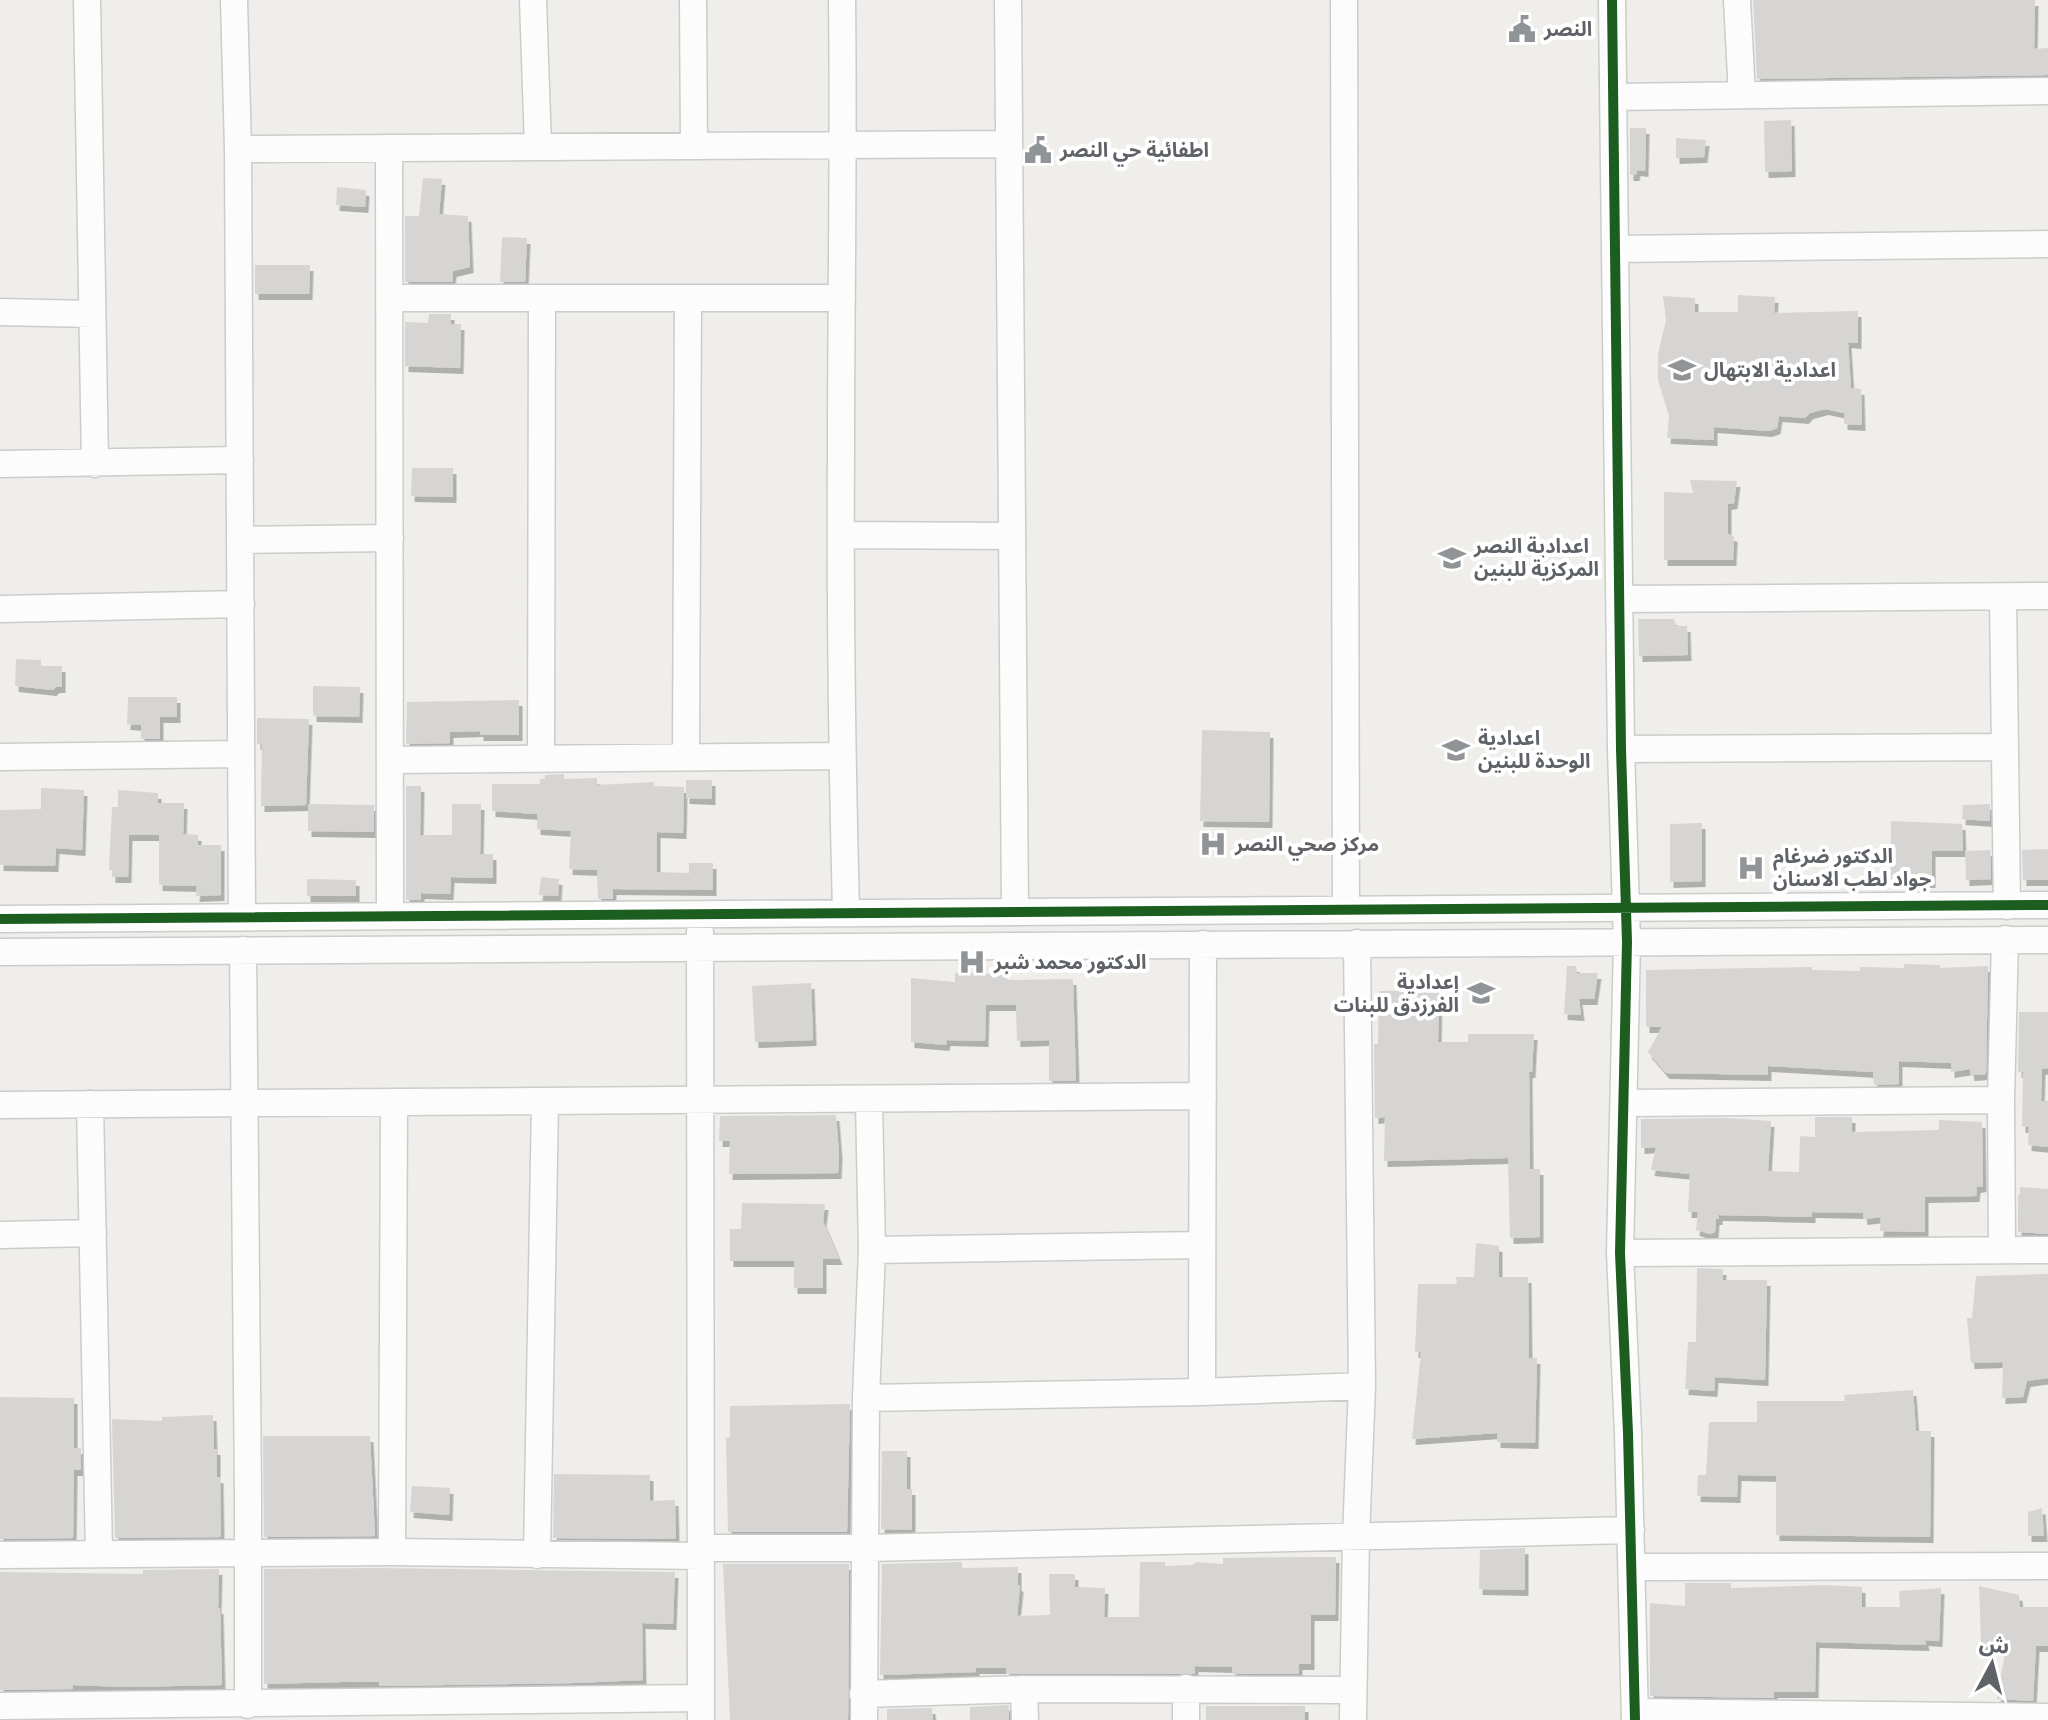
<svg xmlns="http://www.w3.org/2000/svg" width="2048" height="1720" viewBox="0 0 2048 1720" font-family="'DM Sans','Noto Sans Arabic',sans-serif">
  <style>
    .building { fill: #d6d5d3; filter: url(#shadow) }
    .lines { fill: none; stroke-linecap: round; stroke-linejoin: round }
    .minor-casing { stroke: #cbcccc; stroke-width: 29 }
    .minor { stroke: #fdfcfc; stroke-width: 26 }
    .cycleway-casing { stroke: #fff; stroke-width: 15 }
    .cycleway { stroke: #1b5e20; stroke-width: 10 }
    .labels { text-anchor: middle; stroke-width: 8; stroke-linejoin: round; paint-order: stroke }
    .poi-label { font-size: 20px; font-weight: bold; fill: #5f6368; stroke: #fff; text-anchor: start }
  </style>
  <defs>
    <filter id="shadow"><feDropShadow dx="3.5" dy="6" stdDeviation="0" flood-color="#0004"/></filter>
  </defs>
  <rect width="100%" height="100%" fill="#efeeea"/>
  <!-- building -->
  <path class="building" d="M1753 0H2035L2034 49 2048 48V75L1757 79Z
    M1791 120 1792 171 1765 172 1764 121Z
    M1630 128H1646L1645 171 1637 170 1636 175H1630Z
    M1676 138 1706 140 1704 157 1676 158Z
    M423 178 442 179 439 214 468 216 470 267 453 271 452 282H405V216H419Z
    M337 187 366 190 365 207 336 205Z
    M502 237 527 238 525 282H500Z
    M255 265H310L309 294H255Z
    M1738 295 1775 297 1774 313 1858 311V343L1848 342 1851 388 1861 389 1862 425 1844 424V413L1825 409 1810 413 1805 418 1779 416 1777 428 1769 431 1714 427V440L1667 438 1669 416 1658 380V354L1666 320 1663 296 1695 298V312H1738Z
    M429 314H451V324H461L460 368 405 366V322L428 323Z
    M412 468H453V497L411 496Z
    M1690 480 1737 481 1734 503 1728 504V534L1734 536 1733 560H1664V492L1693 493Z
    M1638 619H1674L1676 626H1687L1688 655 1639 656Z
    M16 659 41 660V666H62V687H56L53 690 15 686Z
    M313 686 360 687 359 717 313 716Z
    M128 697H177V717H160V739H141V725L127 724Z
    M519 700V735H480V731L450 732V743L406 744 407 702Z
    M257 718 309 719 306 805 261 806 262 744H257Z
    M1202 730 1270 732 1269 822 1200 821Z
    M564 774V779L597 778V785L654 782V786L684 787 683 833 657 832V872L689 873V863H713V890L613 889V899H598L597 870 569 869 571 831 537 829V814L492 811V784H540V779H545V775Z
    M686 780H712V799L686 798Z
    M406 786H421L420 835H452V804H481L480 854H493V878L451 877 450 894 421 893V900H406Z
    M41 788 84 790 82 850 56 848 55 866 0 865V810L41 809Z
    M118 790 158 793V803H184L183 834 198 835V845H221V895L196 896 197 886 159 885V835H129L128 877H112V870H109L112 807H118Z
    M308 804 374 805V832L308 831Z
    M1990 804V821L1962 819 1963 805Z
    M1891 821 1962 824 1963 851H1932V882H1891Z
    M1702 823V881L1670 882V824Z
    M2048 849V880H2023L2022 850Z
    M1990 850 1991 879 1966 880 1965 851Z
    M541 877 559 879 558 896 539 895Z
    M307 879 356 880V896H307Z
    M1904 964 1940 965V968L1988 966 1986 1074 1971 1075 1970 1069 1951 1072V1063L1899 1061V1084L1874 1085 1873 1072 1768 1066V1075L1666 1073 1648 1052 1662 1027H1646V970L1812 967V970L1860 971V967L1904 968Z
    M1567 966H1576L1577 973H1598L1594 999H1579L1581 1015 1564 1014Z
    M955 973 1007 974V980L1073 979 1076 1081H1049V1040L1017 1041 1016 1005H986L985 1041 947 1040 946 1045 911 1042V978L955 982Z
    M811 983 813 1040 755 1042 752 986Z
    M1439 990 1438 1042H1468V1034H1534L1532 1072H1529L1530 1169H1540V1237L1510 1238 1508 1158 1384 1161 1385 1117 1375 1118 1374 1044H1378L1379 991Z
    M2019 1012H2048V1068L2042 1069 2041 1101H2048V1147L2028 1145 2029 1127H2022L2023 1072H2018Z
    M836 1115 839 1154 838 1173 729 1174 730 1141H719L720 1116Z
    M1815 1117H1852V1132L1939 1130V1120L1982 1122 1983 1186 1977 1187 1976 1196 1925 1197V1232L1880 1231 1881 1217 1864 1219 1863 1213 1812 1212V1217L1719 1215V1219H1716L1715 1232 1710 1234 1696 1230 1698 1212H1688L1690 1174 1651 1170 1656 1147 1641 1148V1119L1726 1118 1771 1121 1768 1171 1799 1172 1800 1136 1815 1137Z
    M2020 1187 2048 1189V1234L2018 1232V1195H2020Z
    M742 1203 825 1204 823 1221 839 1259H823V1288H794V1261H730V1229H741Z
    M1476 1243 1499 1246V1277H1528L1529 1358H1537L1535 1443 1497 1442V1433L1412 1439 1421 1352H1415L1418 1284H1457L1456 1277H1474Z
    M1697 1268 1723 1269V1280H1767L1765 1380 1715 1377 1714 1391 1685 1389 1688 1342H1696Z
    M2048 1274V1378L2027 1381 2023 1397 2002 1398 2003 1362 1971 1363 1967 1318H1972L1976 1276Z
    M1913 1390 1916 1431H1931L1930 1537 1776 1535V1476L1738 1475 1737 1497 1697 1496 1698 1475H1706L1709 1422H1757V1401H1845L1844 1395Z
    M0 1397 74 1398V1448H81V1470H74L73 1538 0 1539Z
    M850 1404 847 1532H728L726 1438 730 1437V1406Z
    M213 1415 214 1449H217V1477H220L221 1537 115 1538 112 1419 162 1421V1417Z
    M263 1436H370L375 1536 264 1537Z
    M882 1451H907V1489H912V1530L881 1529Z
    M554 1474 650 1475V1501L675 1500 676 1539 553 1538Z
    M412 1486 450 1488 449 1515 410 1512Z
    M2042 1508 2044 1536H2028V1512Z
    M1525 1548V1590L1479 1589 1480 1550Z
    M1295 1557H1336L1335 1615H1311V1664H1299V1674H1233L1232 1667 1195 1666V1674H1006V1668H976V1672L880 1675 882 1564 962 1562V1568L1018 1567V1585L1020 1586 1017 1616 1050 1615 1049 1574H1075V1587L1105 1588 1104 1617H1139L1140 1562H1165V1566L1193 1565 1196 1562 1223 1564V1558Z
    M723 1564H849L848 1720H730Z
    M375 1568 675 1572 673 1624 642 1623 643 1680 575 1683 379 1686V1682H342L264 1684V1569Z
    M219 1569 218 1608H220L222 1685 127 1687 73 1685V1689L0 1690V1572L143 1574V1570Z
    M1685 1583H1731V1588L1825 1585 1862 1587V1607H1900L1899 1591 1941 1588 1939 1641 1925 1640 1926 1645 1816 1642 1815 1692H1774V1698L1650 1696V1603L1685 1606Z
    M1979 1586 2019 1595 2020 1607H2048V1646H2036L2033 1701 1997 1699 2006 1647 1981 1644Z
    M1009 1705V1720H970V1707Z
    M1206 1706H1305V1720H1206Z
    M932 1708 933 1720H887V1709Z"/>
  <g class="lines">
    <!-- minor casing -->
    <g class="minor-casing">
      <path id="minor" d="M87 0 95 464
        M234 0 238 149 242 917
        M533 0 538 147
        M693 0 694 146
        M842 0C844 150 841 300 841 450 840 604 842 758 846 911
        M1008 0 1015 911
        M1344 0 1346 909
        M1612 0 1621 749 1627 942 1620 1253 1628 1433 1635 1720
        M1737 0 1742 95
        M1614 97 2048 91
        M389 148 390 915
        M238 149 1009 144
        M1615 249 2048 244
        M389 298H842
        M0 312 92 314
        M0 464 240 460
        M841 535 1012 536
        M240 540 390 538
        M2003 597 2007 906
        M1620 599 2048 596
        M0 609 241 604
        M1621 749 2004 747
        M686 756 688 298
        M0 757 241 754
        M541 757 542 298
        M390 760 842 756
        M0 919 2048 905
        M700 932 701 1720
        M243 950 248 1495V1705
        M0 952 2048 940
        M1624 1103 2001 1100
        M90 1104 99 1554
        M0 1105 1203 1096
        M0 1235 93 1233
        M872 1250 1202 1245
        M2002 1250 2001 1100 2005 939
        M1620 1253 2048 1250
        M1202 1392 1203 944
        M866 1398 1202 1392 1362 1386
        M701 1548H865L1631 1530
        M392 1552 394 1102
        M0 1555 392 1552 702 1556
        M537 1555 545 1102
        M1632 1567 2048 1566
        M1186 1688V1720
        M1024 1689 1025 1720
        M863 1694 1024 1689 1352 1690
        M0 1706 701 1698
        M1635 1712 2048 1717
        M864 1720 866 1398 872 1250 869 1100
        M1353 1720 1356 1537 1362 1386 1357 943"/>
    </g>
    <!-- minor -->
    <use href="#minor" class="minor"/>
    <!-- cycleway casing -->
    <g class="cycleway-casing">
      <path id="cycleway" d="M1612 0 1621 749 1627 942 1620 1253 1628 1433 1635 1720
        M0 919 2048 905"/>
    </g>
    <!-- cycleway -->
    <use href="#cycleway" class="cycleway"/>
  </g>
  <!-- icons -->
  <defs>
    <g id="civic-bare" transform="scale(2.16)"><path d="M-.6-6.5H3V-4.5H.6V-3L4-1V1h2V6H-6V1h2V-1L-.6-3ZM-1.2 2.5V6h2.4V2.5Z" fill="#919496" stroke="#fff" stroke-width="2.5" paint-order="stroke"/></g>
    <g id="school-bare" transform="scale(2.16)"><path d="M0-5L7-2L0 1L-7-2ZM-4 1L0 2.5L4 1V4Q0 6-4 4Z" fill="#919496" stroke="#fff" stroke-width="2.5" paint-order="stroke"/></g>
    <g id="hospital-bare" transform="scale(2.16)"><path d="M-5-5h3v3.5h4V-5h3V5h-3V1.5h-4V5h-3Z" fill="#919496" stroke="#fff" stroke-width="2.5" paint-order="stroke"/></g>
  </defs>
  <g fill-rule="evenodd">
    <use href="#civic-bare" x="1522" y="29"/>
    <use href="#civic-bare" x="1038" y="150"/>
    <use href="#school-bare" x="1682" y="370"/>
    <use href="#school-bare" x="1452" y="558"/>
    <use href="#school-bare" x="1456" y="750"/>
    <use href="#hospital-bare" x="1213" y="844"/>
    <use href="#hospital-bare" x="1751" y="868"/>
    <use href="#hospital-bare" x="972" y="962"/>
    <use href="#school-bare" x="1481" y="993"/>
  </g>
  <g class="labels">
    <!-- poi labels -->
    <g class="poi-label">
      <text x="1544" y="36">النصر</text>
      <text x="1060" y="157">اطفائية حي النصر</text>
      <text x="1704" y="377">اعدادية الابتهال</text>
      <text x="1474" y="553">اعدادية النصر<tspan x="1474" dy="23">المركزية للبنين</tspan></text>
      <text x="1478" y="745">اعدادية<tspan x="1478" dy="23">الوحدة للبنين</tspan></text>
      <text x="1235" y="851">مركز صحي النصر</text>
      <text x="1773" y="863">الدكتور ضرغام<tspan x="1773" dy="23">جواد لطب الاسنان</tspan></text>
      <text x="994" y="969">الدكتور محمد شبر</text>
      <text x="1459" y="989" text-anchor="end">إعدادية<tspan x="1459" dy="23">الفرزدق للبنات</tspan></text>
    </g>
  </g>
  <!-- north arrow -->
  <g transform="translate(1992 1664) rotate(7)" stroke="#ffffff" stroke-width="6" paint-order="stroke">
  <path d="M0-6L14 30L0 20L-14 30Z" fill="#5f6368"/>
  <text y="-12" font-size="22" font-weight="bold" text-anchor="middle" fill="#5f6368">ش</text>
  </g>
</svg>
